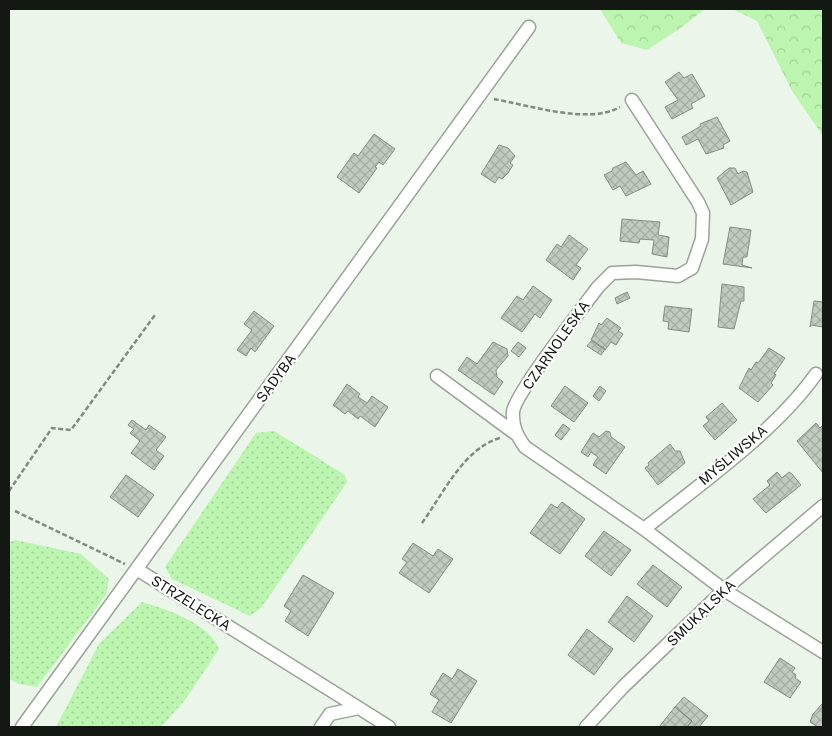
<svg xmlns="http://www.w3.org/2000/svg" width="832" height="736" viewBox="0 0 832 736" font-family="'Public Sans',sans-serif">
  <style>
    .grass { fill: url(#grass-dots) }
    .forest { fill: url(#forest-crowns) }
    .building { fill: url(#building-cross-hatch); stroke: #858e83 }
    .lines { fill: none; stroke-linecap: round; stroke-linejoin: round }
    .minor-casing { stroke: #99a397; stroke-width: 15 }
    .path { stroke: #838a82; stroke-width: 2.5; stroke-dasharray: 5 2.5; stroke-linecap: butt }
    .minor { stroke: #fff; stroke-width: 12 }
    .labels { text-anchor: middle; stroke-width: 4.5; stroke-linejoin: round; paint-order: stroke }
    .street-label { font-size: 14px; fill: #141813; stroke: #fff }
  </style>
  <defs>
    <pattern id="grass-dots" width="8" height="8" patternUnits="userSpaceOnUse" patternTransform="scale(1.25)"><rect width="8" height="8" fill="#bcf5b0"/><path d="M2 2h.1M6 6h.1" fill="none" stroke="#a1d196" stroke-width="1.8" stroke-linecap="round"/></pattern>
    <pattern id="forest-crowns" width="20" height="18" patternUnits="userSpaceOnUse" patternTransform="scale(1.25)"><rect width="20" height="18" fill="#bcf5b0"/><path d="M2 6a3 3 0 1 1 6 0M12 15a3 3 0 1 1 6 0" fill="none" stroke="#a1d196"/></pattern>
    <pattern id="building-cross-hatch" width="8" height="8" patternUnits="userSpaceOnUse" patternTransform="scale(1.25)"><rect width="8" height="8" fill="#c0cabe"/><path d="M0 0l8 8M0 8l8-8" fill="none" stroke="#a4ada2"/></pattern>
  </defs>
  <rect width="100%" height="100%" fill="#ebf5e9"/>
  <!-- grass -->
  <path class="grass" d="M274 431 345 475 347 482 262 607 250 616 172 579 165 567 256 433Z
    M15 540 81 554 109 579 106 595 37 687 19 684 9 679V542Z
    M142 602C166 609 209 623 219 649L185 700 161 727H56L99 644Z"/>
  <!-- forest -->
  <path class="forest" d="M600 9H705L682 27 647 50 621 43Z
    M732 9H823V136L792 91 757 21Z"/>
  <!-- building -->
  <path class="building" d="M679 72 684 78 692 74 705 96 691 104 693 108 672 119 665 107 678 100 665 82Z
    M717 117 730 141 723 145 724 148 706 154 698 139 686 145 682 137 701 126 700 124Z
    M374 134 395 149 383 165 379 162 375 167 377 168 359 193 337 177 354 153 358 156Z
    M499 145 508 148 515 156 510 163 513 165 508 173 502 179 499 177 495 183 481 174Z
    M626 162 636 175 643 171 651 184 626 196 620 186 613 190 604 175 612 171 613 168Z
    M729 168H735L738 174 743 171 747 172 753 192 731 205 717 178Z
    M622 219 660 222 658 235 669 237 667 257 652 254 654 240 640 239 639 243 620 241Z
    M730 227 751 230 747 257H743L742 265 752 268 723 264Z
    M569 235 588 249 576 265 581 268 573 280 546 260 557 244 561 247Z
    M722 284 744 287V301H741L734 329 718 327Z
    M533 286 552 300 540 318 535 314 522 332 501 318 517 296 523 300Z
    M627 292 630 298 617 304 615 298Z
    M814 301 823 302V327L811 325 810 327Z
    M665 306 692 309 689 332 668 329 669 322 663 321Z
    M254 311 274 326 255 352 251 348 246 356 237 350 252 330 244 324Z
    M607 318 621 328 618 331 623 334 616 345 611 342 605 350 591 340 599 323 601 325Z
    M592 340 605 349 601 355 587 346Z
    M493 342 507 349 508 356 496 370 497 377 503 382 494 395 458 370 467 357 477 364Z
    M518 342 526 348 519 357 511 351Z
    M769 348 785 358 774 374 776 375 771 383 773 385 758 402 739 388 749 368 751 370 756 362 758 363Z
    M347 384 360 394 358 397 367 403 372 396 388 407 375 427 360 416 358 419 348 411 345 414 333 405Z
    M565 386 588 403 574 422 551 406Z
    M600 386 606 391 599 401 593 396Z
    M722 403 737 420 715 440 703 426 709 421 706 417Z
    M132 420 146 430 149 425 166 437 156 450 164 456 154 470 131 453 140 441 130 433 134 429 128 425Z
    M816 423 820 428 823 425V473L797 441Z
    M563 424 570 429 561 440 555 435Z
    M606 431 610 432 611 437 625 447 606 474 593 465 598 457 591 452 588 457 581 452 593 433 599 437Z
    M670 444 675 451H680L685 463 658 485 645 468 649 465 648 463Z
    M777 472 782 478 789 472 792 474 801 485 766 513 753 499 770 485 767 481Z
    M126 475 154 495 138 517 110 497Z
    M562 502 585 519 560 554 530 533 551 504 557 508Z
    M604 531 631 550 611 576 585 556Z
    M413 543 433 556 438 549 453 559 429 593 399 573 407 562 402 559Z
    M653 565 682 587 667 607 637 584Z
    M303 575 334 593 308 636 285 621 291 611 284 606Z
    M627 596 653 616 634 642 608 622Z
    M587 629 613 649 594 675 568 655Z
    M780 658 795 668 792 672 796 675 795 678 801 682 790 698 764 682Z
    M458 669 477 681 451 723 432 712 439 700 430 694 443 673 452 679Z
    M684 697 708 716 699 727H687L692 721 675 707Z
    M822 704 823 727H818L810 722 813 714Z
    M675 707 692 721 687 727H659Z"/>
  <g class="lines">
    <!-- minor casing -->
    <g class="minor-casing">
      <path id="minor" d="M632 100 698 202 703 213 702 239 692 268 678 276 636 272 612 273 598 287C584 306 514 395 513 412 512 426 517 436 525 447L644 529 724 590 823 652
        M437 376 516 434
        M644 529C699 485 776 431 816 374
        M138 570 359 708
        M22 727 529 27
        M321 727 330 714 359 708 389 727
        M586 727 623 687 724 590 823 506"/>
    </g>
    <!-- path -->
    <path class="path" d="M494 99C528 105 589 125 620 107
      M9 491 52 428 71 430 155 315
      M15 511 125 564
      M422 523C443 494 464 448 500 438"/>
    <!-- minor -->
    <use href="#minor" class="minor"/>
  </g>
  <g class="labels">
    <!-- street labels -->
    <g class="street-label">
      <text transform="translate(556 345) rotate(-55)" y="5">CZARNOLESKA</text>
      <text transform="translate(276 378) rotate(-54)" y="5">SADYBA</text>
      <text transform="translate(733 455) rotate(-40)" y="5">MYŚLIWSKA</text>
      <text transform="translate(191 603) rotate(32)" y="5">STRZELECKA</text>
      <text transform="translate(701 613) rotate(-44)" y="5">SMUKALSKA</text>
    </g>
  </g>
  <!-- border -->
  <rect width="832" height="736" fill="none" stroke="#141813" stroke-width="20"/>
</svg>
